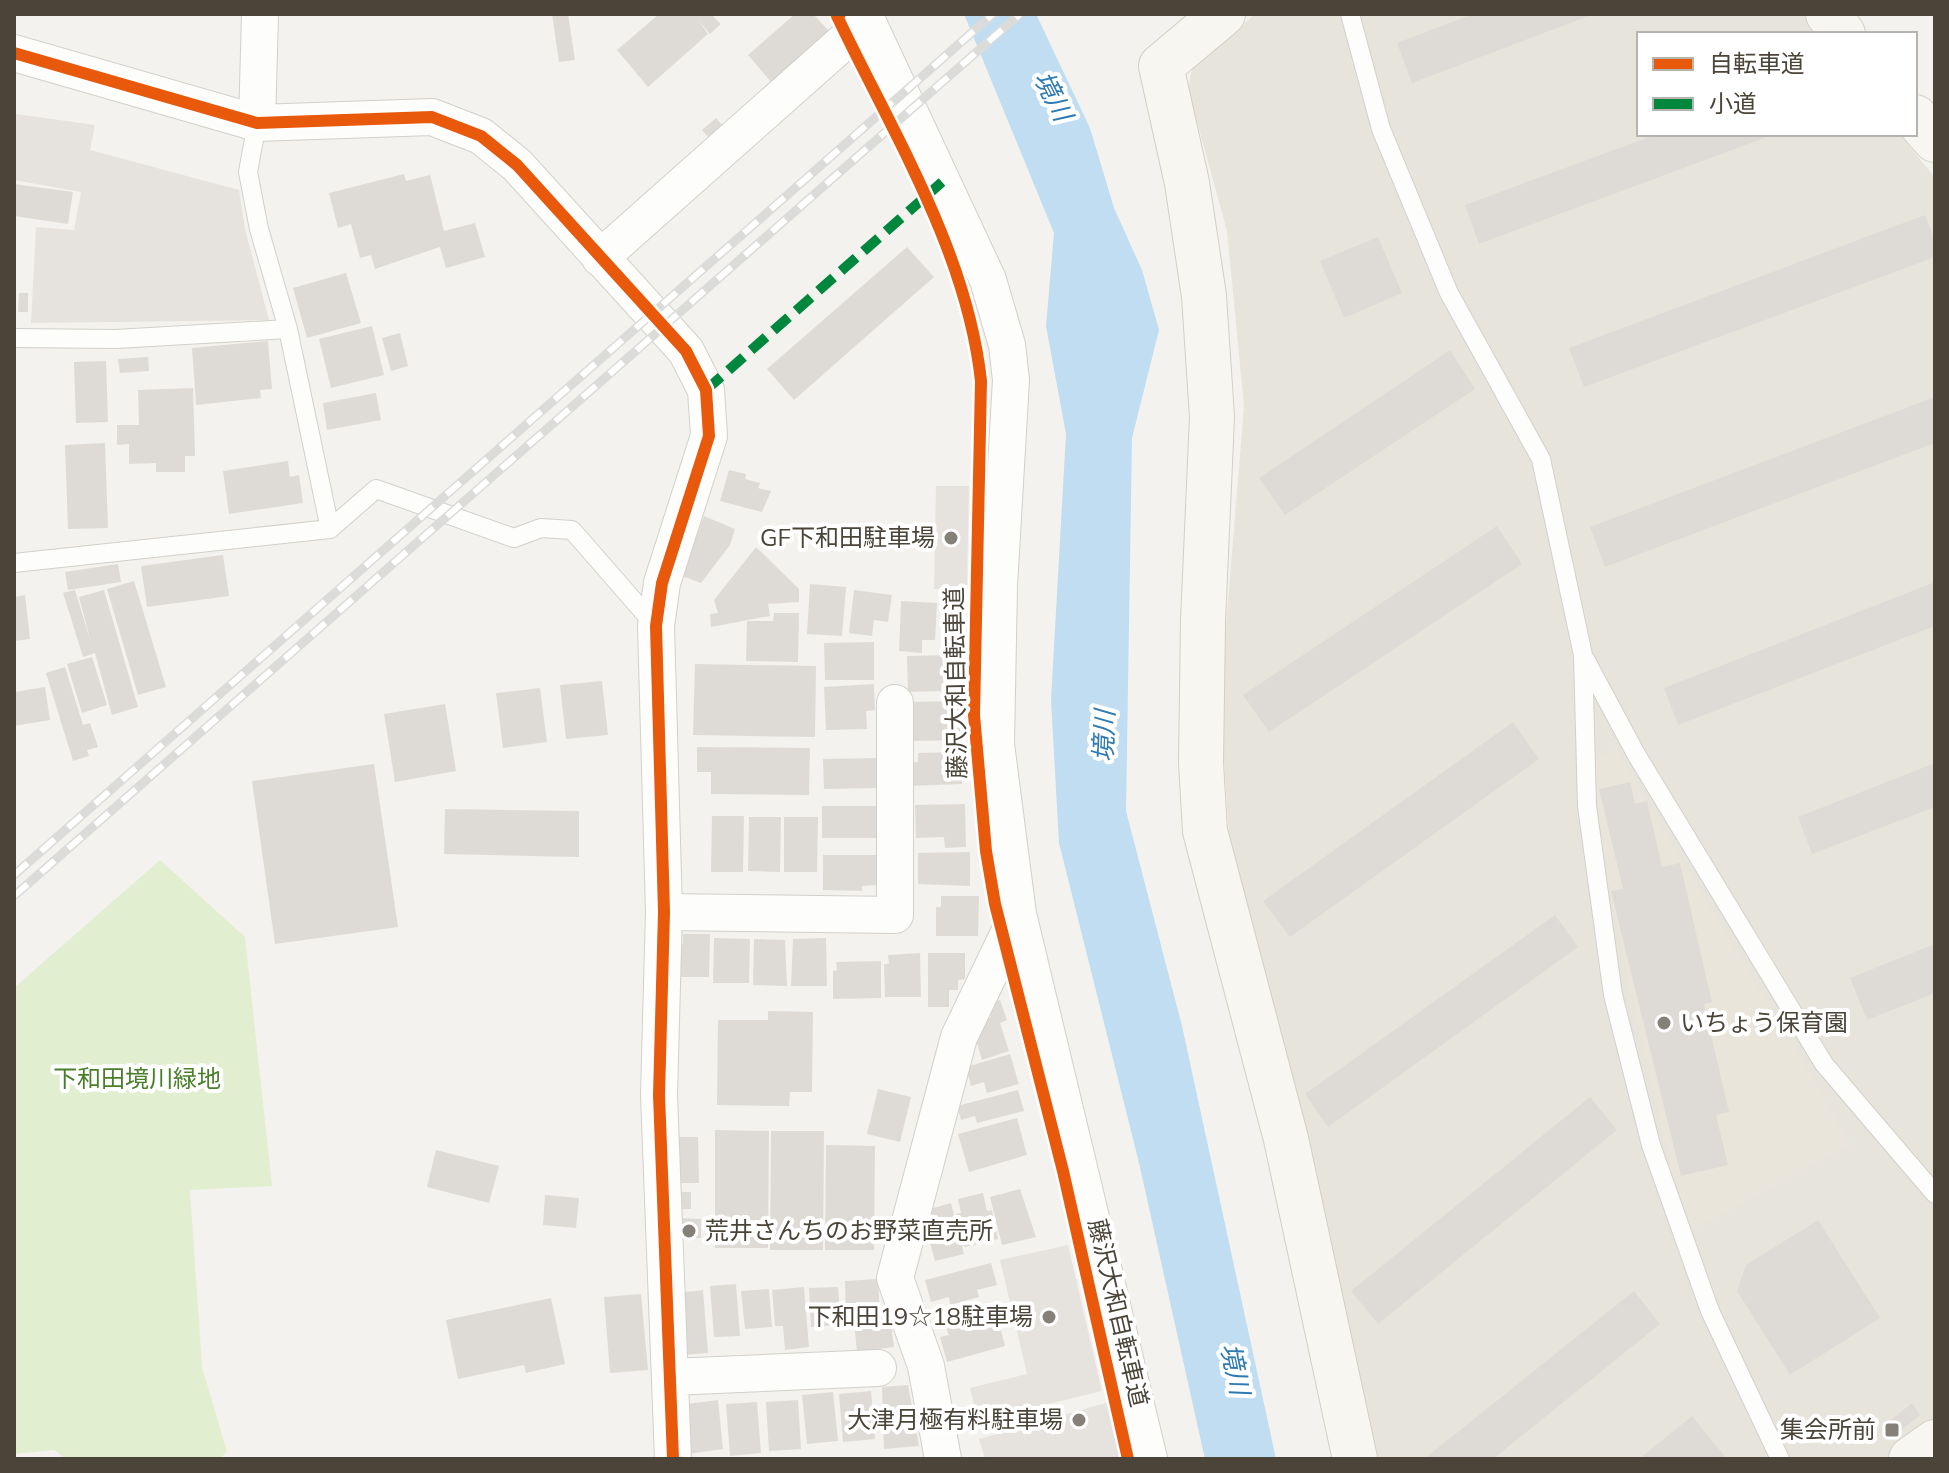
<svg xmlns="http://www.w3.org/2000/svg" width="1949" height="1473" viewBox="0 0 1949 1473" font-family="Mulish,'Noto Sans JP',sans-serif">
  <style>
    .residential { fill: #e7e4dc }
    .education { fill: #eae5da }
    .green { fill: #e1eecf }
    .parking { fill: #e6e3df }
    .water { fill: #c0ddf1 }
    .building { fill: #dedbd6 }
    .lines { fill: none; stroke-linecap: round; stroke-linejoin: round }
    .lane-casing { stroke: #d2d0cb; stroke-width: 20 }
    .street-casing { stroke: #d2d0cb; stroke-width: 38 }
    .secondary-casing { stroke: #d3cfc5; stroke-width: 46 }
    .lane { stroke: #fdfdfc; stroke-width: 18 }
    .street { stroke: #fdfdfc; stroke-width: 36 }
    .secondary { stroke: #f7f6f1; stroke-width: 44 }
    .rail-casing { stroke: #dbdbda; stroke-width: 9 }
    .rail { stroke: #fff; stroke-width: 6; stroke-dasharray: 18; stroke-linecap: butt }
    .quiet { stroke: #00873e; stroke-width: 10; stroke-dasharray: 20 10; stroke-linecap: butt }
    .cycleway-casing { stroke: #fff; stroke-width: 17 }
    .cycleway { stroke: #e8590c; stroke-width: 12 }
    .poi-dot { fill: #868178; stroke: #fff; stroke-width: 3 }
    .labels { text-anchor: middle; stroke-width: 8; stroke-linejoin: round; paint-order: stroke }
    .poi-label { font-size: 24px; fill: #4b4439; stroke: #fff; text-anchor: end }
    .street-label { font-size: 24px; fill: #4b4439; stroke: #fff }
    .park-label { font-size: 24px; fill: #4a7f2a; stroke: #fff }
    .water-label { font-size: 26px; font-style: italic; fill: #2e7ab2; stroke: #fff }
  </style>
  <rect width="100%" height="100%" fill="#f4f2ee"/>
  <!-- residential -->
  <path class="residential" d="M1255 14H1806L1822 34H1639V134H1900L1935 178V1459H1373L1229 838 1220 699 1244 406 1227 231 1188 89 1192 69Z"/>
  <!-- education -->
  <path class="education" d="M1615 749 1851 1145 1691 1230 1673 1183 1602 858 1595 760Z"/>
  <!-- green -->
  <path class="green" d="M160 860 245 937 272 1186 190 1190 202 1367 227 1452 219 1459H66L54 1450 14 1454V988Z"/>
  <!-- parking -->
  <path class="parking" d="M16 114 95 125 90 150 239 190 245 229 269 320 31 323 36 227 74 230 81 192 14 180Z
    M936 486H969L967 590 934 589Z
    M1068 1245 1102 1391 978 1421 970 1388 1027 1374 1000 1260Z
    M1109 1402 1122 1459H985L979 1439Z"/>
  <!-- water -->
  <path class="water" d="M964 14H1036L1090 128 1114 208 1142 270 1159 330 1132 438 1126 811 1182 1026 1276 1459H1205L1139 1163 1059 843 1051 700 1066 434 1046 326 1054 233Z"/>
  <!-- building -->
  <path class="building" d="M552 14H568L575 60 559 62Z
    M659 14H711L721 24 710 34 699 21 708 34 648 87 617 50Z
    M795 14H813L830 32 772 83 748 55Z
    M1473 14H1594L1412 83 1397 43Z
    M716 118 724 127 710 139 702 130Z
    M1657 134H1775L1479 244 1465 205Z
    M404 174 406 181 430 175 444 231 475 223 485 257 446 268 440 247 375 269 371 255 360 258 351 224 338 228 329 193Z
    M14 184 73 192 68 224 14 216Z
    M1925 215 1935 242V257L1584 387 1569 348Z
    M1378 237 1402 293 1344 318 1320 261Z
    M907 247 934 277 794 400 767 369Z
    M346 273 361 323 307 338 293 288Z
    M19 293H28V312H18Z
    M372 326 384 375 331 388 319 339Z
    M400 333 408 366 391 371 382 338Z
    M268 341 272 389 260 390 261 398 196 405 192 348Z
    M1450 350 1475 389 1285 515 1259 478Z
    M148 357 149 371 120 373 118 359Z
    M106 361 108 422 76 423 74 362Z
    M193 388 195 456H185V472H156V463L129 464V444L117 445V425H139L138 390Z
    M376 393 381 420 327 430 323 403Z
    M1935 397V443L1605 567 1590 527Z
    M105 443 108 528 68 529 65 445Z
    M288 461 290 477 299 475 303 503 229 514 223 471Z
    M729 470 746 474 745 479 760 483 758 488 771 491 762 512 720 501Z
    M704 516 735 529 730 545 701 583 682 576Z
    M1497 526 1522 564 1269 732 1243 695Z
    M756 547 799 589V602L768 604 770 616 711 627 710 614 718 613 714 600Z
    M223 555 229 596 147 607 141 566Z
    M118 564 121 582 68 590 65 572Z
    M134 581 166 687 138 695 107 589Z
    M1935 582V626L1678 725 1664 688Z
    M810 584 846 587 842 636 807 634Z
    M75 590 91 643 79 597 104 590 138 707 112 715 95 653 83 657 63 593Z
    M854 590 892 595 888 622 874 620 872 636 849 633Z
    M25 595 30 639 14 641V597Z
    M901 601 937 603 935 640H922V653L899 651Z
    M774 613H799L798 662 746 661 747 621H773Z
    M874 642V680H825L824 643Z
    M956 655V684H941V691L908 692 907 656Z
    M92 657 107 705 82 713 67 664Z
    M695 664 816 666 815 737 693 735Z
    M65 667 83 725 90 723 98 747 87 750 89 756 73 761 46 673Z
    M602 681 608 735 566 739 560 685Z
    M874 684 875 710 866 711 867 729 826 730 824 687Z
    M45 687 50 720 14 726V692Z
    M540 688 547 742 503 748 496 693Z
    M960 701V740L909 741 908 702Z
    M445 704 456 771 395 782 384 714Z
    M1513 722 1539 759 1290 937 1263 901Z
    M697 747 810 748 809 795 711 794V772H697Z
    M961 752 962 784 908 786V763L918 762V753Z
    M877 758V788L824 789 823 759Z
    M1935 763V807L1812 854 1798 817Z
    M374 764 398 927 275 944 252 781Z
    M1630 782 1635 804 1647 801 1662 867 1680 863 1712 1002 1704 1004 1729 1112 1716 1115 1728 1165 1681 1176 1611 891 1623 889 1599 789Z
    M965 804 966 847 945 848 944 837 916 838 915 805Z
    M822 806H876V838H822Z
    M445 809 579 811V857L444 854Z
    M712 816H744L743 872H711Z
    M749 817H781L780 872 748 871Z
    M784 817H818L817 872H784Z
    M970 852V886L918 884V853Z
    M823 855H877V885L862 886V891L823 890Z
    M941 896H979L978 936H936V907H941Z
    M1555 915 1578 947 1328 1127 1305 1094Z
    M683 934H710L709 977H678V944H683Z
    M714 938 750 939 749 983H713Z
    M826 938 827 986H791L793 939Z
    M754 939 785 940 787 986 753 985Z
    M1935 944V993L1867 1020 1850 978Z
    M920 953 921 997H885L884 964H889L888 955Z
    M928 953H965V979L958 980V990H949V1007H928Z
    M881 961V998L833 999V971L837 970 836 962Z
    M1000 1000 1007 1020 1000 1023 1009 1051 982 1060 974 1033 979 1022 991 1017 986 1005Z
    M768 1011 813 1012 812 1092H790L789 1106 717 1105 718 1020H768Z
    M1010 1054 1019 1084 987 1093 984 1082 971 1086 966 1067Z
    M878 1089 911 1097 900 1142 867 1134Z
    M1018 1090 1024 1111 977 1123 975 1116 961 1120 957 1106Z
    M1590 1097 1617 1130 1378 1324 1351 1291Z
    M1017 1118 1027 1155 969 1172 958 1134Z
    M715 1130 769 1131 768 1248H715Z
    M771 1131H824L823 1250H770Z
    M676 1137H698L699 1183H676Z
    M826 1145 875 1146 874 1250H825Z
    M436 1150 499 1166 489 1203 427 1187Z
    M1020 1189 1036 1237 1002 1245 990 1197Z
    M674 1192H691V1209H674Z
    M983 1193 987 1211 992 1210 998 1239 964 1247 956 1214 961 1213 958 1199Z
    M545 1195 579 1198 576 1228 543 1225Z
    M951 1203 964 1254 935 1261 925 1225 934 1223 930 1209Z
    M677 1218 701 1219V1238H676Z
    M1818 1220 1880 1318 1790 1375 1737 1291 1746 1265Z
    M991 1263 997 1285 977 1290 979 1297 950 1305 949 1297 931 1302 925 1280Z
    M878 1279 880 1315 846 1316 845 1281Z
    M736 1284 740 1336 714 1337 710 1286Z
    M804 1287 809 1347 785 1350 783 1326H775L772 1290Z
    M838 1287 841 1325 811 1327 809 1288Z
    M769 1289 772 1327 745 1329 741 1291Z
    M703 1290 708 1353 682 1355 676 1293Z
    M1634 1291 1660 1324 1493 1459H1424Z
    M641 1294 648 1370 610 1373 604 1297Z
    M551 1298 565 1364 526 1373 524 1365 458 1379 446 1320Z
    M997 1314 1005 1346 947 1362 940 1337 949 1335 946 1328Z
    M890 1317 894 1347 857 1352 854 1321Z
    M908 1385 919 1446 884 1449 882 1387Z
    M871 1391 875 1439 843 1442 839 1394Z
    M833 1392 838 1441 807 1444 802 1395Z
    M718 1400 723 1449 687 1454V1404Z
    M798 1400 801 1449 769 1451 766 1402Z
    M757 1402 761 1453 730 1456 726 1404Z
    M1912 1403 1920 1415 1900 1431 1891 1420Z
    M1692 1416 1727 1459H1639Z"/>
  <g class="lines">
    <!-- lane casing -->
    <g class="lane-casing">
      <path id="lane" d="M1350 14 1381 129 1449 293 1541 459 1583 655 1587 806 1613 995 1651 1145 1710 1311 1780 1459
        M257 123 248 172 259 229 288 329 330 529
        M14 338 116 339 288 329
        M14 563 330 529 376 489 514 538 541 528 572 530 654 624
        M1585 659 1636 754 1824 1064 1935 1194"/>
    </g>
    <!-- street casing -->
    <g class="street-casing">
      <path id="street" d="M864 14 988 280 1007 345 1011 380 999 586 996 744 1018 914 1149 1459
        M14 53 257 123 432 117 481 136 517 165 686 351 706 390 709 436 662 583 656 626 664 912 659 1095 673 1459
        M257 123 260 14
        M600 258 867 21
        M664 912 895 915V703
        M671 1377 878 1368
        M943 1459 926 1366 895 1278 959 1037 1018 914"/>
    </g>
    <!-- secondary casing -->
    <g class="secondary-casing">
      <path id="secondary" d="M1223 14 1161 66 1187 183 1204 296 1212 417 1203 621 1201 763 1205 831 1286 1139 1355 1459
        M1828 14 1843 34
        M1915 117 1935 140
        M1911 1459 1935 1442"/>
    </g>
    <!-- lane -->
    <use href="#lane" class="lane"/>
    <!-- street -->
    <use href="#street" class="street"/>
    <!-- secondary -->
    <use href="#secondary" class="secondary"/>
    <!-- rail casing -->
    <g class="rail-casing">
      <path id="rail" d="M14 875 993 14
        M14 896 1020 14"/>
    </g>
    <!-- rail -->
    <use href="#rail" class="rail"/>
    <!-- quiet -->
    <path class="quiet" d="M706 390 942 182"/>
    <!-- cycleway casing -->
    <g class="cycleway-casing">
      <path id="cycleway" d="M840 14 837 16C892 132 967 251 981 381L974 715 986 851 995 904 1063 1171 1128 1459
        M14 53 257 123 432 117 481 136 517 165 686 351 706 390 709 436 662 583 656 626 664 912 659 1095 673 1459"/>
    </g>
    <!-- cycleway -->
    <use href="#cycleway" class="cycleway"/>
  </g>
  <!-- markers -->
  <g class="poi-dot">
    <circle cx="951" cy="538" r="8"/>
    <circle cx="1664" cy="1023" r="8"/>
    <circle cx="689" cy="1231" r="8"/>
    <circle cx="1049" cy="1317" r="8"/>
    <circle cx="1079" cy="1420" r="8"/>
    <rect x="1884" y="1422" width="16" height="16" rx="4"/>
  </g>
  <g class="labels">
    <!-- poi labels -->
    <g class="poi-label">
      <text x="935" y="546">GF下和田駐車場</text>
      <text x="1680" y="1031" text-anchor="start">いちょう保育園</text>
      <text x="705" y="1239" text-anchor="start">荒井さんちのお野菜直売所</text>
      <text x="1033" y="1325">下和田19☆18駐車場</text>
      <text x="1063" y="1428">大津月極有料駐車場</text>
      <text x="1876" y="1438">集会所前</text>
    </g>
    <!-- street labels -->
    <g class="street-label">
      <text transform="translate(956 683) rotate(-91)" y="8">藤沢大和自転車道</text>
      <text transform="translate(1118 1313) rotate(77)" y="8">藤沢大和自転車道</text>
    </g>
    <!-- park labels -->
    <g class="park-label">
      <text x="137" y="1087">下和田境川緑地</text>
    </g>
    <!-- water labels -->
    <g class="water-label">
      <text transform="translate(1053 96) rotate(63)" y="9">境川</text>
      <text transform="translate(1104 736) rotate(-88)" y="9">境川</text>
      <text transform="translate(1235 1369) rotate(78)" y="9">境川</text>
    </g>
  </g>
  <!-- border -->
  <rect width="1949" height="1473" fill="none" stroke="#4b4439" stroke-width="32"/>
  <!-- legend -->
  <rect x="1637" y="32" width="280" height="104" fill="#ffffff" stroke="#b7b4b0" stroke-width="2"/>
  <rect x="1653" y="58" width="40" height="12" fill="#e8590c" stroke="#b7b4b0" stroke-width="2"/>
  <text x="1709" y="72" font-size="24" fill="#4b4439">自転車道</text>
  <rect x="1653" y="98" width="40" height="12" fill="#00873e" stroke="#b7b4b0" stroke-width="2"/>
  <text x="1709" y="112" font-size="24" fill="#4b4439">小道</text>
</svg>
